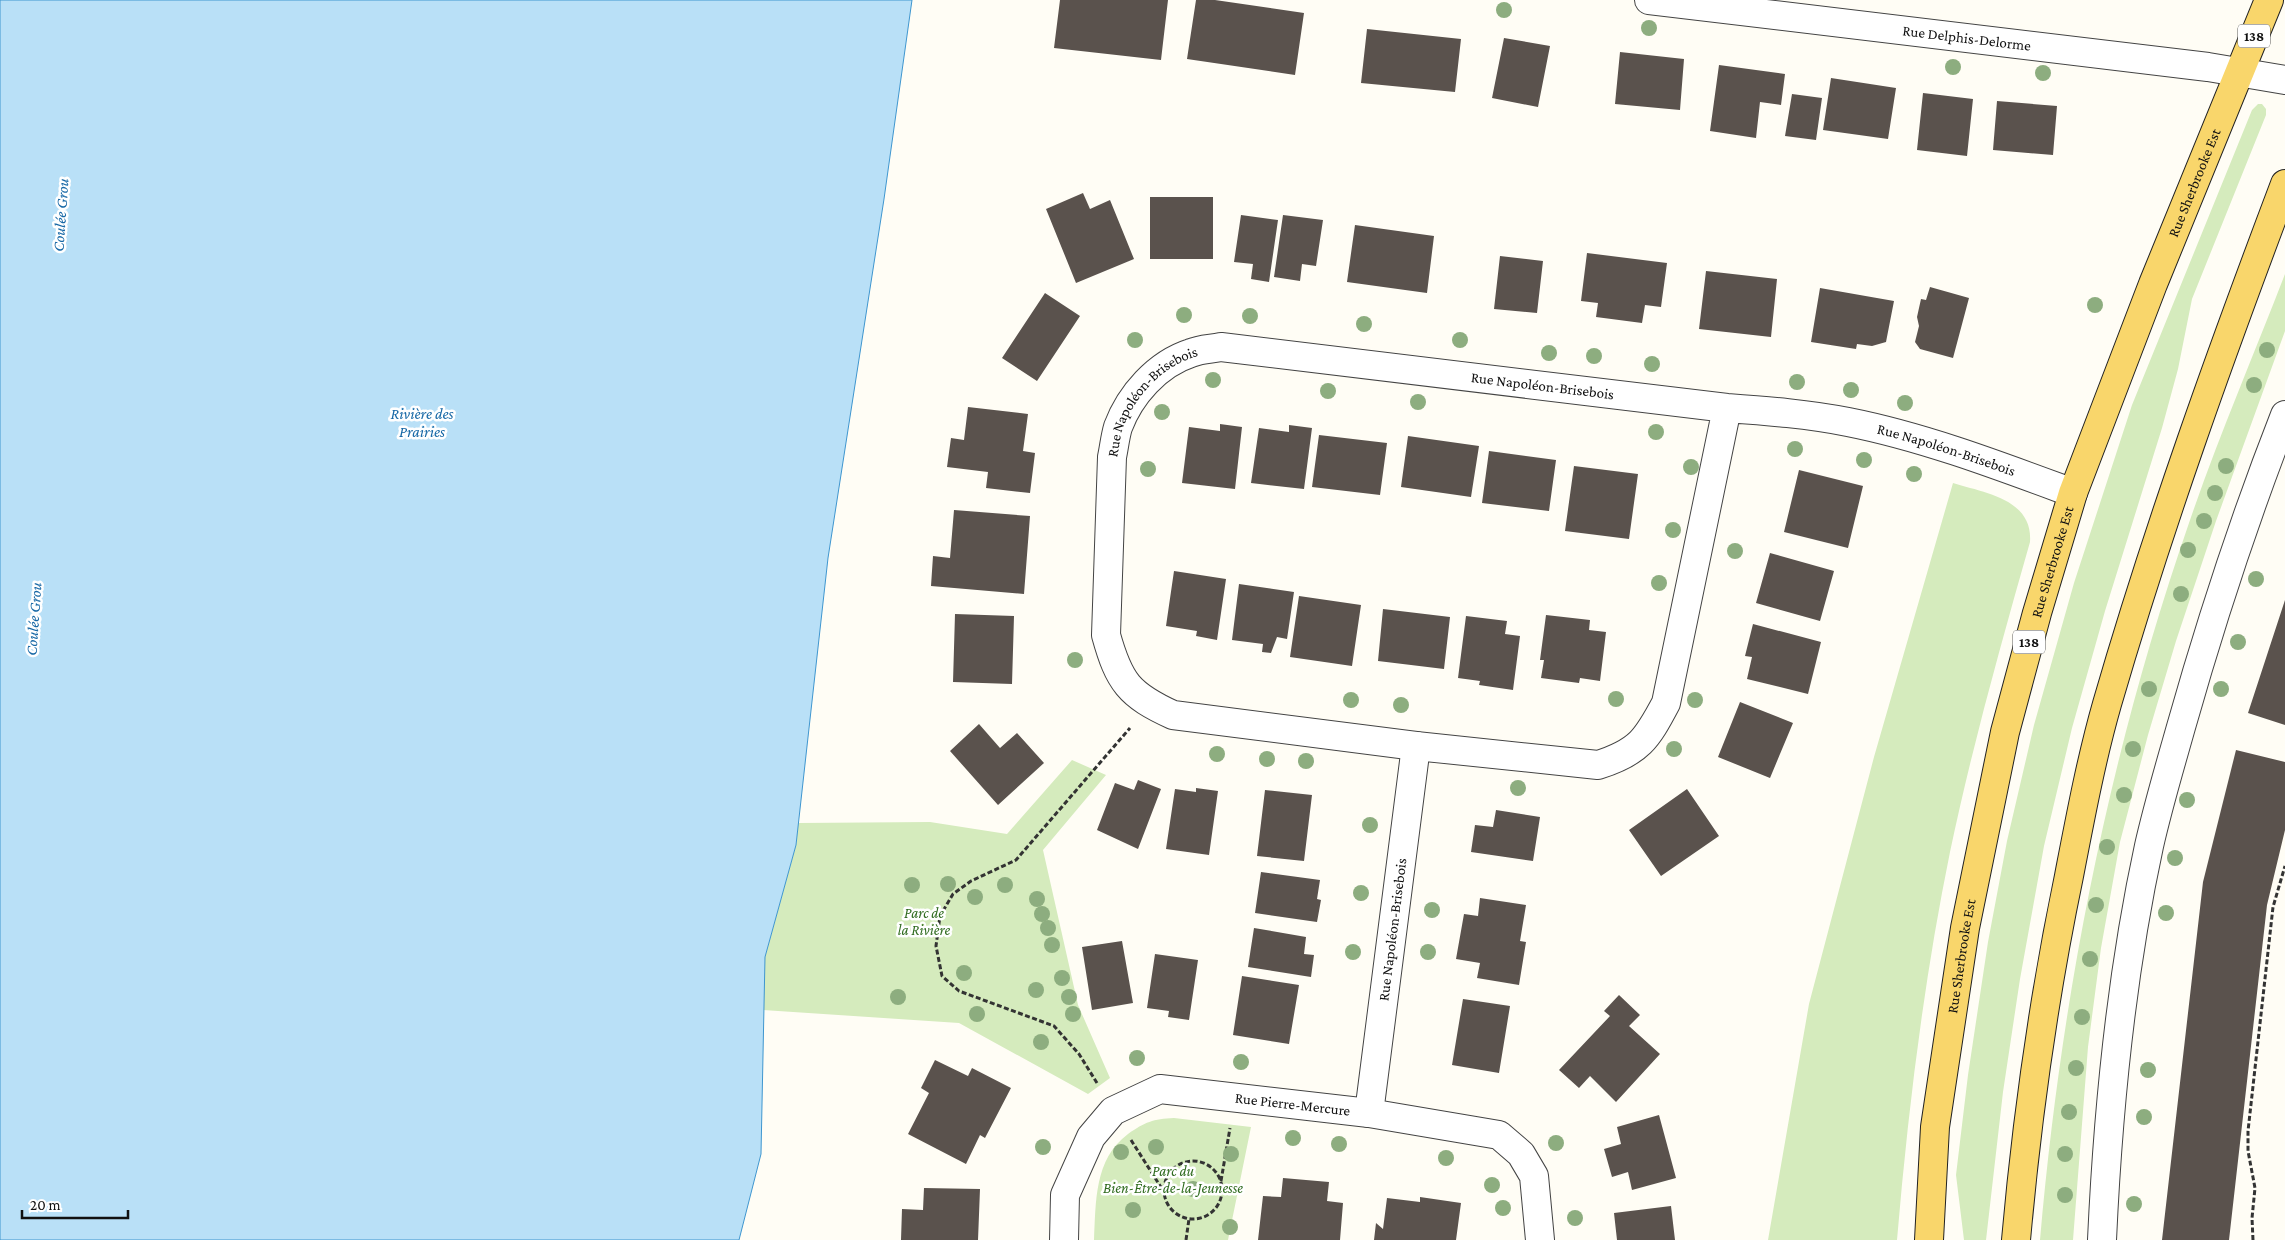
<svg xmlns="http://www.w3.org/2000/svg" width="2285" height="1240" viewBox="0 0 2285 1240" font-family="'Crimson Pro',serif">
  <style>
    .green { fill: #d5ebbd }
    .water { fill: #b9e0f7; stroke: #3f96cf }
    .building { fill: #5a524d }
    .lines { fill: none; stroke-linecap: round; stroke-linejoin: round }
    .street-casing { stroke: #444; stroke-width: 30 }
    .primary-casing { stroke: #222; stroke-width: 30 }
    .path { stroke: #333; stroke-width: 3; stroke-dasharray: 5 2.5; stroke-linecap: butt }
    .street { stroke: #fff; stroke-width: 28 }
    .primary { stroke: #f9d66b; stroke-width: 28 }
    .tree { fill: #8dad7f }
    .labels { text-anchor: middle; stroke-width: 5; stroke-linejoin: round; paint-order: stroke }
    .shield { fill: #fff; stroke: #585858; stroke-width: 1 }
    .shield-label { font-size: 14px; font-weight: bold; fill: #111 }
    .street-label { font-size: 15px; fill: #111; stroke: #fff }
    .park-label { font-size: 15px; font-style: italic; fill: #2f6b1f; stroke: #fff }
    .water-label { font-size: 16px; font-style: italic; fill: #1768a6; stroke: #fff }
  </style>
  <rect width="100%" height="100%" fill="#fffdf5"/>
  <!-- green -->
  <path class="green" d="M2258 104H2262L2266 109V115L2192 299 2178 369 2162 428 2105 611 2072 728 2044 846 2020 979 2003 1092 1986 1240H1964L1956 1175 1968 1075 1988 942 2007 841 2034 725 2074 583 2132 405 2252 110Z
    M2285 274V331L2216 521 2176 641 2148 735 2120 842 2101 948 2088 1047 2073 1240H2040C2061 997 2109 753 2189 523 2218 438 2253 357 2285 274Z
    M1953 483C1985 493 2033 499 2030 542 2001 644 1972 747 1950 852 1924 979 1908 1110 1897 1240H1768L1809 1004 1874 757Z
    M1072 760 1106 775 1043 850 1078 1005 1110 1078 1088 1094 959 1023 763 1010 765 957 796 845 798 823 930 822 1007 834Z
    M1174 1118 1251 1127 1228 1240H1094C1096 1202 1094 1159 1128 1134 1145 1122 1153 1119 1174 1118Z"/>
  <!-- water -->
  <path class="water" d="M0 0H912L884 199 828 558 796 845 765 957 761 1154 739 1240H0Z"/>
  <!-- building -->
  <path class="building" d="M1060 0H1168L1161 60 1054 48Z
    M1196 0H1215L1304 13 1295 75 1187 59Z
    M1367 29 1461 39 1455 92 1361 83Z
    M1504 38 1550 46 1538 107 1492 98Z
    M1620 52 1684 59 1680 110 1615 104Z
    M1719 65 1785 74 1781 105 1760 102 1756 138 1710 131Z
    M1831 78 1896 88 1888 139 1823 130Z
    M1923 93 1973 99 1967 156 1917 150Z
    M1792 94 1822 98 1816 140 1785 136Z
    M1997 101 2057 106 2053 155 1993 150Z
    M1083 193 1090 209 1110 200 1134 259 1076 283 1046 209Z
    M1150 197H1213V259H1150Z
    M1241 215 1278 220 1269 282 1251 279 1253 264 1234 262Z
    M1283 215 1323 220 1316 266 1302 264 1300 281 1274 277Z
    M1355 225 1434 236 1427 293 1347 282Z
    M1587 253 1667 263 1661 307 1645 305 1642 323 1596 317 1598 303 1581 301Z
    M1500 256 1543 261 1537 313 1494 309Z
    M1706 271 1777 279 1771 337 1699 329Z
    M1930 287 1969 298 1953 358 1920 349 1915 342 1919 326 1917 317 1921 299 1926 300Z
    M1820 288 1894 301 1886 342 1872 346 1857 344 1856 349 1811 342Z
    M1045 293 1080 316 1037 381 1002 358Z
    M968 407 1028 414 1023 451 1035 453 1030 493 986 488 988 472 947 467 951 438 964 440Z
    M1220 424 1242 427 1235 489 1182 483 1189 427 1220 431Z
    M1289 425 1312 428 1304 489 1251 483 1259 428 1289 432Z
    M1319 435 1387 443 1380 495 1312 487Z
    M1408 436 1479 446 1471 497 1401 487Z
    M1489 451 1556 460 1549 511 1482 503Z
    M1574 466 1638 474 1629 539 1565 531Z
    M1799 470 1863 486 1848 548 1784 532Z
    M954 510 1030 516 1024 594 931 586 933 556 950 558Z
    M1770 553 1834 571 1820 621 1756 603Z
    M1174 571 1226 579 1217 640 1196 636 1197 631 1166 626Z
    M1239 584 1294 592 1287 639 1277 637 1271 653 1262 652 1263 644 1232 640Z
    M1299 596 1361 605 1352 666 1290 657Z
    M2285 600V725L2248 713Z
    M1383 609 1450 617 1444 669 1378 661Z
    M955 614 1014 616 1012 684 953 682Z
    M1546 615 1590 620 1589 630 1606 632 1600 681 1580 678 1579 683 1541 678 1544 660H1540Z
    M1466 616 1507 621 1505 634 1520 636 1513 690 1479 685 1480 681 1458 678Z
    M1753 624 1821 642 1808 694 1747 679 1752 657 1745 656Z
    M1740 702 1793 723 1770 778 1718 757Z
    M979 724 1000 748 1017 733 1044 763 998 805 950 751Z
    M2236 750 2285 762V830L2267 905 2229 1240H2162L2203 882Z
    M1138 780 1161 789 1138 849 1097 830 1115 783 1134 790Z
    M1196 788 1218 791 1209 855 1166 849 1175 789 1196 792Z
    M1687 789 1719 836 1661 876 1629 830Z
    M1265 790 1312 795 1304 861 1257 856Z
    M1496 810 1540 817 1533 861 1471 852 1475 825 1493 827Z
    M1261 872 1320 880 1317 899 1321 900 1317 922 1255 913Z
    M1480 898 1526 905 1520 941 1526 942 1519 985 1477 978 1480 963 1456 959 1464 914 1478 916Z
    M1254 928 1306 937 1304 954 1314 955 1311 977 1248 967Z
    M1122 941 1133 1003 1092 1010 1082 947Z
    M1155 954 1198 960 1189 1020 1168 1017 1169 1011 1147 1008Z
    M1242 976 1299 985 1289 1044 1233 1035Z
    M1619 995 1640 1015 1629 1026 1660 1054 1616 1102 1590 1076 1579 1088 1559 1070 1610 1016 1604 1011Z
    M1463 999 1510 1006 1499 1073 1452 1065Z
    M935 1060 968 1076 972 1068 1011 1088 985 1138 980 1135 966 1164 908 1134 929 1093 921 1088Z
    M1659 1115 1676 1178 1632 1190 1628 1172 1612 1177 1604 1149 1621 1144 1617 1127Z
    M1283 1178 1329 1182 1327 1201 1343 1203 1340 1240H1258L1263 1196 1281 1197Z
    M924 1188 980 1189 978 1240H901L902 1209 923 1210Z
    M1420 1197 1461 1203 1456 1240H1374L1376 1223 1383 1229 1387 1198 1420 1202Z
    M1671 1206 1675 1240H1617L1614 1213Z"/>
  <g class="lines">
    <!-- street casing -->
    <g class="street-casing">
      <g id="street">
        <path id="s1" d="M1649 0 2208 67 2285 80"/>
        <path id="s2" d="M1727 408 1666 703C1647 739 1639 752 1598 765L1416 746 1173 715C1129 695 1119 682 1106 635L1112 457C1114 448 1115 437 1118 427 1130 395 1157 364 1191 353 1200 349 1211 349 1221 347L1727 408C1768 411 1808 414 1848 422 1924 437 2000 466 2073 493"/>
        <path id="s3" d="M1369 1113 1416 746"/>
        <path id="s4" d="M1064 1240 1065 1195 1091 1137 1113 1111 1160 1089 1369 1113 1499 1135 1521 1154 1534 1176 1540 1240"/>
        <path d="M2102 1240C2108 1108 2121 975 2149 846 2158 806 2170 766 2181 727 2211 621 2245 517 2285 415"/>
      </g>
    </g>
    <!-- primary casing -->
    <g class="primary-casing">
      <g id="primary">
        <path id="s5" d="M1929 1240 1935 1127 1965 928 2005 732 2037 613 2073 493 2153 284 2269 0"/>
        <path d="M2016 1240C2027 1117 2044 996 2069 876 2080 819 2091 760 2107 704 2158 528 2220 356 2285 184"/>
      </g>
    </g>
    <!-- path -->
    <path class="path" d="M1097 1083 1079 1054 1054 1026 959 991 942 976 936 946 940 916 953 894 971 881 1016 860 1130 728
      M1131 1140 1164 1192
      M1164 1190a29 29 0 1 1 58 0a29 29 0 1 1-58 0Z
      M1221 1181 1230 1128
      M1186 1240 1189 1219
      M2253 1240 2252 1218 2255 1188 2248 1151V1131L2273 907 2285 866"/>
    <!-- street -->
    <use href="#street" class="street"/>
    <!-- primary -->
    <use href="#primary" class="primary"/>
  </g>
  <!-- trees -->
  <g class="tree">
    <circle cx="1504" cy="10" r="8"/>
    <circle cx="1649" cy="28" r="8"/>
    <circle cx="1953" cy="67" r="8"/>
    <circle cx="2043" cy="73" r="8"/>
    <circle cx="2095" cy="305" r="8"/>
    <circle cx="1184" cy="315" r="8"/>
    <circle cx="1250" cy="316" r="8"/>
    <circle cx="1364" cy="324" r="8"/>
    <circle cx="1135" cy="340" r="8"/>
    <circle cx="1460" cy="340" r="8"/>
    <circle cx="2267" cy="350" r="8"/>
    <circle cx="1549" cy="353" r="8"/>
    <circle cx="1594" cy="356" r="8"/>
    <circle cx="1652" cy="364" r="8"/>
    <circle cx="1213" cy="380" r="8"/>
    <circle cx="1797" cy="382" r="8"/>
    <circle cx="2254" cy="385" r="8"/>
    <circle cx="1851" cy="390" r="8"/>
    <circle cx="1328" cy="391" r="8"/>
    <circle cx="1418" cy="402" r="8"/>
    <circle cx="1905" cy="403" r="8"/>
    <circle cx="1162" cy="412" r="8"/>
    <circle cx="1656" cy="432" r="8"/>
    <circle cx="1795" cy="449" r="8"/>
    <circle cx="1864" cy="460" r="8"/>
    <circle cx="2226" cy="466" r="8"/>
    <circle cx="1691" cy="467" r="8"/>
    <circle cx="1148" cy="469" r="8"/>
    <circle cx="1914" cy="474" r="8"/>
    <circle cx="2215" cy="493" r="8"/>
    <circle cx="2204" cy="521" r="8"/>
    <circle cx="1673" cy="530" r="8"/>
    <circle cx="2188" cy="550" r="8"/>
    <circle cx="1735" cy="551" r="8"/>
    <circle cx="2256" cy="579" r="8"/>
    <circle cx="1659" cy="583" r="8"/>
    <circle cx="2181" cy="594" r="8"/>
    <circle cx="2238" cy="642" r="8"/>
    <circle cx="1075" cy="660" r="8"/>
    <circle cx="2149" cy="689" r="8"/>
    <circle cx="2221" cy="689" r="8"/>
    <circle cx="1616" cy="699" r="8"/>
    <circle cx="1351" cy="700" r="8"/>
    <circle cx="1695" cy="700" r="8"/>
    <circle cx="1401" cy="705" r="8"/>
    <circle cx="1674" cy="749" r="8"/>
    <circle cx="2133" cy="749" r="8"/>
    <circle cx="1217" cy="754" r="8"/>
    <circle cx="1267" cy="759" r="8"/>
    <circle cx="1306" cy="761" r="8"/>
    <circle cx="1518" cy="788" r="8"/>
    <circle cx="2124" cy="795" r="8"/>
    <circle cx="2187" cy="800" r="8"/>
    <circle cx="1370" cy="825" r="8"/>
    <circle cx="2107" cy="847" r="8"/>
    <circle cx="2175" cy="858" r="8"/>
    <circle cx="948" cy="884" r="8"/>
    <circle cx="912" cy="885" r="8"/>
    <circle cx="1005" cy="885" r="8"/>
    <circle cx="1361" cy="893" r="8"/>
    <circle cx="975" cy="897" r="8"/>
    <circle cx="1037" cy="899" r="8"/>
    <circle cx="2096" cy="905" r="8"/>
    <circle cx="1432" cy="910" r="8"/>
    <circle cx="2166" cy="913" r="8"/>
    <circle cx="1042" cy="914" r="8"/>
    <circle cx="1048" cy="928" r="8"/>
    <circle cx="1052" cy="945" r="8"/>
    <circle cx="1353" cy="952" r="8"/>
    <circle cx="1428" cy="952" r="8"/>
    <circle cx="2090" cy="959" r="8"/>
    <circle cx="964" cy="973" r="8"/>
    <circle cx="1062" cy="978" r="8"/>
    <circle cx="1036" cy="990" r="8"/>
    <circle cx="898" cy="997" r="8"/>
    <circle cx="1069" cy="997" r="8"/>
    <circle cx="977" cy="1014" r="8"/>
    <circle cx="1073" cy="1014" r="8"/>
    <circle cx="2082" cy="1017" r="8"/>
    <circle cx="1041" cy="1042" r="8"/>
    <circle cx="1137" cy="1058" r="8"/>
    <circle cx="1241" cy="1062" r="8"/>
    <circle cx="2076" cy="1068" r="8"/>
    <circle cx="2148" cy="1070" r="8"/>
    <circle cx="2069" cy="1112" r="8"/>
    <circle cx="2144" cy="1117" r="8"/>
    <circle cx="1293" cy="1138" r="8"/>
    <circle cx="1556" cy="1143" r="8"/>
    <circle cx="1339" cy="1144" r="8"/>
    <circle cx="1043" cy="1147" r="8"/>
    <circle cx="1156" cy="1147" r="8"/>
    <circle cx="1121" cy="1152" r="8"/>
    <circle cx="1231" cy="1154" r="8"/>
    <circle cx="2065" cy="1154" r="8"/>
    <circle cx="1446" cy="1158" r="8"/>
    <circle cx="1492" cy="1185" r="8"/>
    <circle cx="1193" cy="1189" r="8"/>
    <circle cx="2065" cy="1195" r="8"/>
    <circle cx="2134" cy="1204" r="8"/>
    <circle cx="1503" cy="1208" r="8"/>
    <circle cx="1133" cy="1210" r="8"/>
    <circle cx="1575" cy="1218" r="8"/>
    <circle cx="1230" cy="1227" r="8"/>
  </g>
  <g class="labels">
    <!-- shield labels -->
    <g class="shield">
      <rect x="2238" y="24.5" width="32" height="23" rx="4"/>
      <rect x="2013" y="630.5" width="32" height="23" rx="4"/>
    </g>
    <g class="shield-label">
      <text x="2254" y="41">138</text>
      <text x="2029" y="647">138</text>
    </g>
    <!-- street labels -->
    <g class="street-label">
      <text dy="5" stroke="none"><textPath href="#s1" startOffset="320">Rue Delphis-Delorme</textPath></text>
      <text dy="5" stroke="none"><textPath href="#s5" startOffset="1096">Rue Sherbrooke Est</textPath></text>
      <text dy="5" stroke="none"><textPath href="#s2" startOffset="1605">Rue Napoléon-Brisebois</textPath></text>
      <text dy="5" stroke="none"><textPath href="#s2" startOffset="1185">Rue Napoléon-Brisebois</textPath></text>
      <text dy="5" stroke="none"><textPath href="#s2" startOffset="2015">Rue Napoléon-Brisebois</textPath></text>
      <text dy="5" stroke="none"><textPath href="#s5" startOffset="691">Rue Sherbrooke Est</textPath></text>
      <text dy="5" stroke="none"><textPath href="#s3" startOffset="185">Rue Napoléon-Brisebois</textPath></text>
      <text dy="5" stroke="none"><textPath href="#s5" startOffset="286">Rue Sherbrooke Est</textPath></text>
      <text dy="5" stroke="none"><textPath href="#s4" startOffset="328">Rue Pierre-Mercure</textPath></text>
    </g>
    <!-- park labels -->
    <g class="park-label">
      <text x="924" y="918">Parc de<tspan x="924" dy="17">la Rivière</tspan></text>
      <text x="1173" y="1176">Parc du<tspan x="1173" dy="17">Bien-Être-de-la-Jeunesse</tspan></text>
    </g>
    <!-- water labels -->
    <g class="water-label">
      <text transform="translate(60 215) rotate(-86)" y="6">Coulée Grou</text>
      <text x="422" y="419">Rivière des<tspan x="422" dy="18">Prairies</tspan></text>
      <text transform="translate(33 619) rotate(-86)" y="6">Coulée Grou</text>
    </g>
  </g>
  <!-- scale -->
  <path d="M22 1210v8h106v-8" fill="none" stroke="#111111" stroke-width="2.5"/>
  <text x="30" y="1210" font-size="15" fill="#111111" stroke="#ffffff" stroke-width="4" paint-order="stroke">20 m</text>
</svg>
